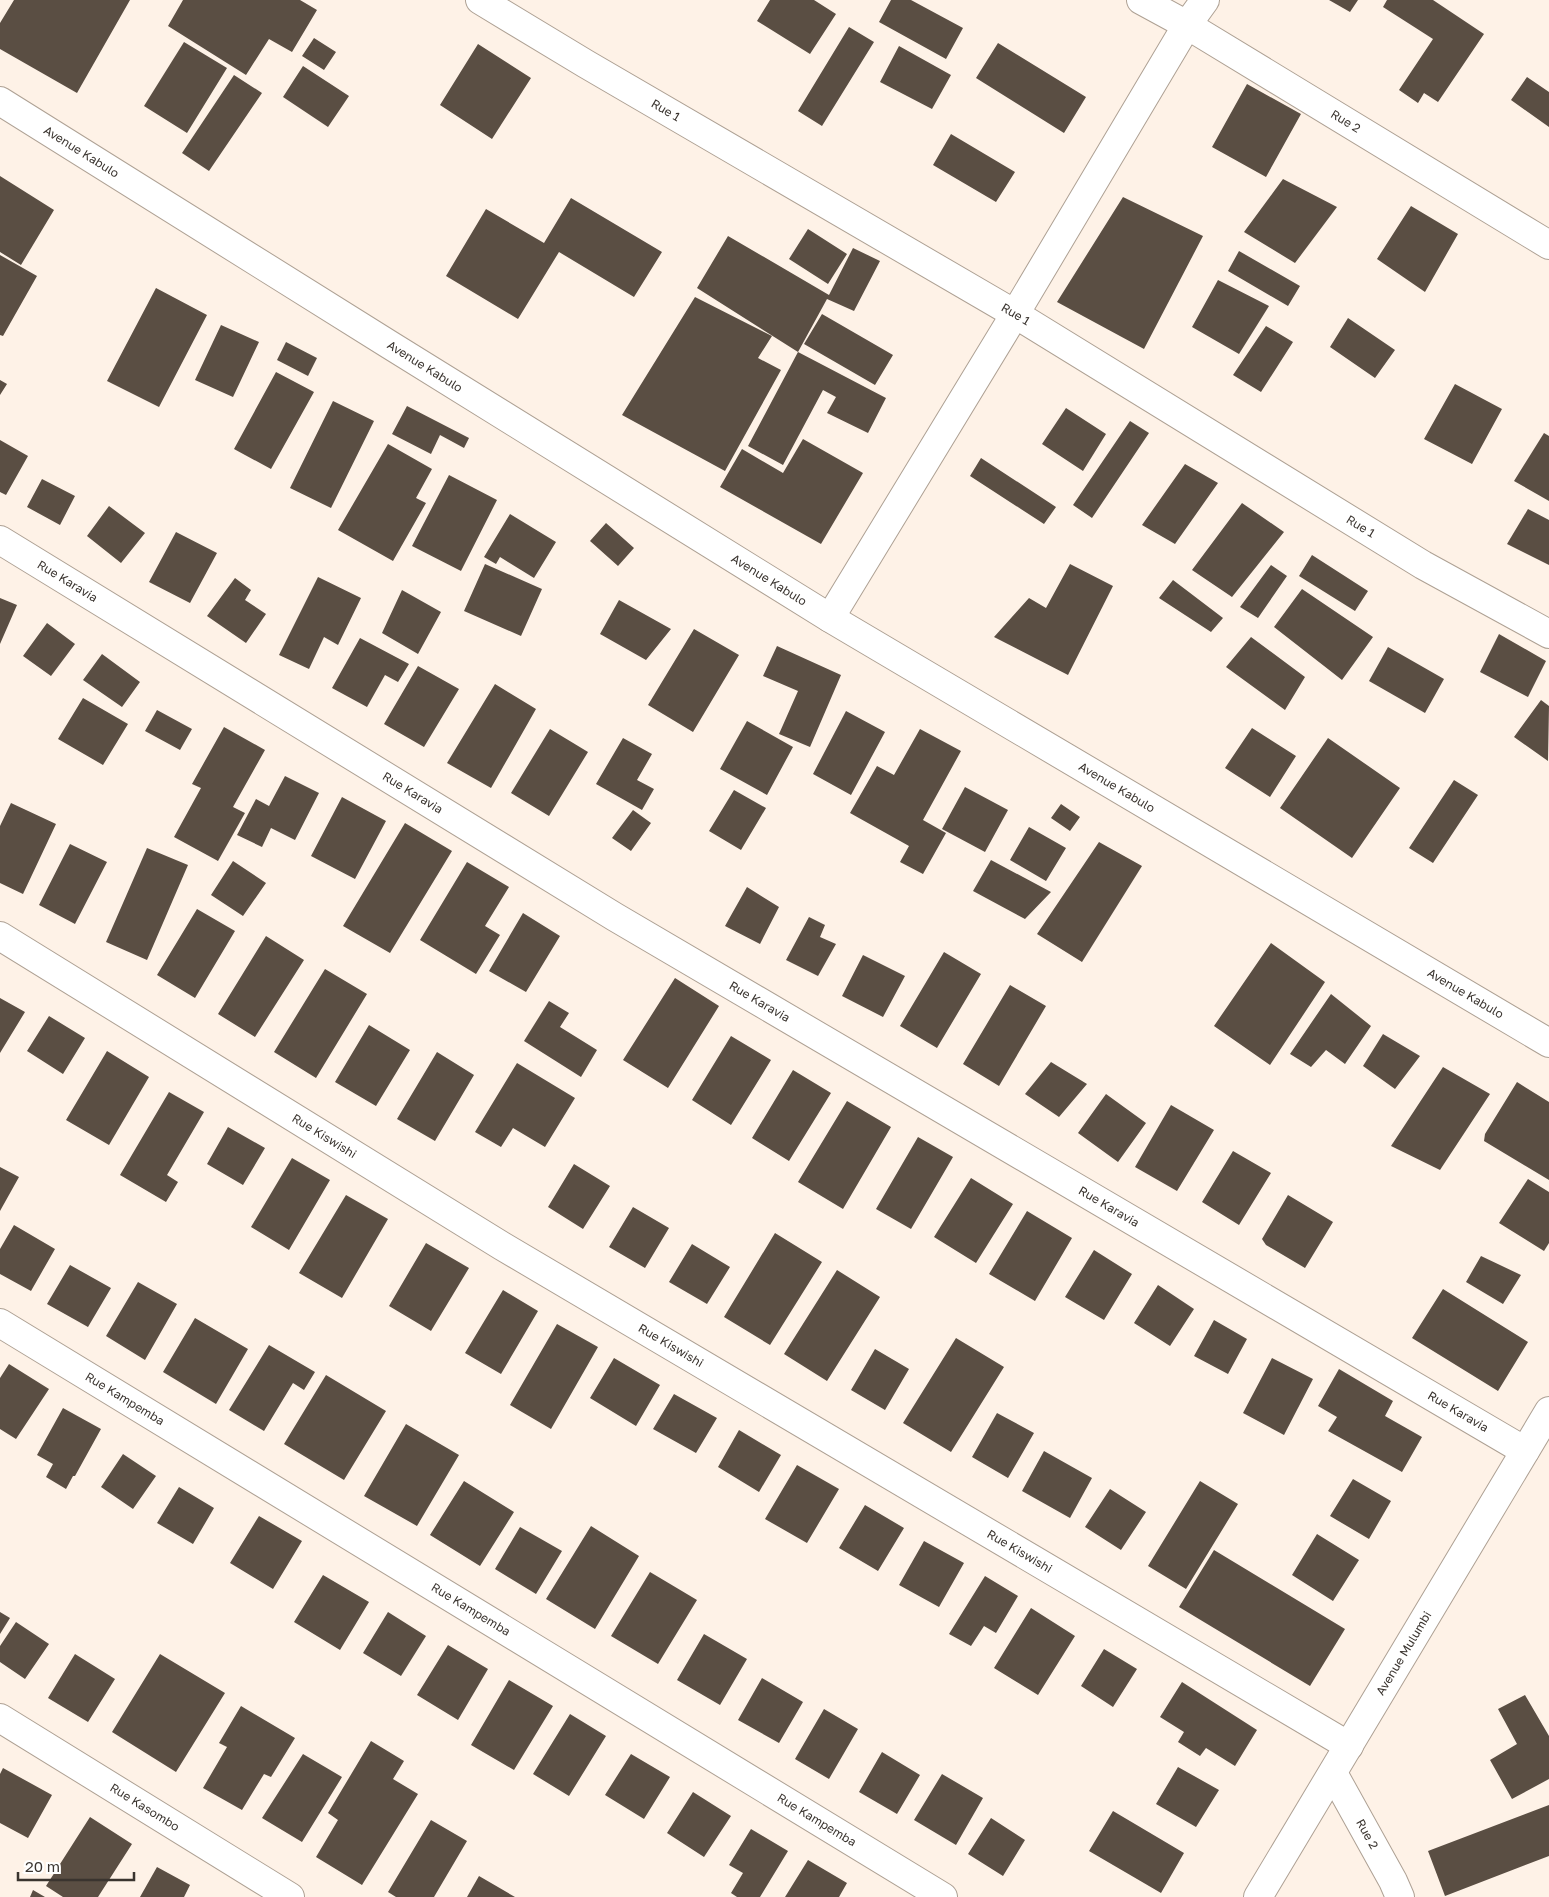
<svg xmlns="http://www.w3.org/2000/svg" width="1549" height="1897" viewBox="0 0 1549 1897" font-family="'Golos Text',sans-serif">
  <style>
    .building { fill: #5a4e43 }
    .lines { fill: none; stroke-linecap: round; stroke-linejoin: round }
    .street-casing { stroke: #aea194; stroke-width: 30 }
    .secondary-casing { stroke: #aea194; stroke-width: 30 }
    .street { stroke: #fff; stroke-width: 28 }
    .secondary { stroke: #fff; stroke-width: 28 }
    .labels { text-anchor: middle; stroke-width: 5; stroke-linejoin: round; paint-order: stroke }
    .street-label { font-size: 12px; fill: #3a342f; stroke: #fff }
  </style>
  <rect width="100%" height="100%" fill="#fef2e7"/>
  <!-- building -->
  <path class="building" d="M14 0H130L77 93 0 49V23Z
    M183 0H300L317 10 292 52 269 39 246 75 168 26Z
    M770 0H814L836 14 810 54 757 21Z
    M891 0H911L963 28 946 59 879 22Z
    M1329 0H1358L1350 12Z
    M1387 0H1433L1484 34 1438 102 1424 93 1418 103 1399 90 1433 39 1383 7Z
    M849 27 874 42 822 126 798 111Z
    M314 38 336 52 324 70 302 56Z
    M184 42 227 68 187 133 144 106Z
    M998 43 1086 97 1064 133 976 78Z
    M478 44 531 78 492 139 440 105Z
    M899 46 951 75 932 109 880 82Z
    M303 66 349 96 328 127 283 97Z
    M234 75 262 93 209 171 182 153Z
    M1527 77 1549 92V127L1511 100Z
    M1247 84 1301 114 1266 177 1212 147Z
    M951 134 1015 172 996 202 933 165Z
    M0 176 54 210 21 265 0 252Z
    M1283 179 1337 207 1295 263 1244 232Z
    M1123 197 1203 236 1144 349 1057 302Z
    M571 198 662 252 634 297 559 252 518 319 446 276 486 209 544 243Z
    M1411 206 1458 234 1425 292 1377 259Z
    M808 229 847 254 828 284 789 259Z
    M728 236 829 295 853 248 880 261 854 311 827 299 798 352 697 288Z
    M1239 251 1300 286 1288 306 1228 271Z
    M0 255 37 276 3 336 0 335Z
    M1218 280 1269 306 1239 354 1192 327Z
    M156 288 207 315 159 407 107 381Z
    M695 297 772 336 758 358 781 370 725 471 622 415Z
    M822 314 893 355 875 385 804 344Z
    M1348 318 1395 350 1375 378 1330 347Z
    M221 325 259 342 233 397 195 380Z
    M1266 326 1293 342 1261 392 1233 375Z
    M286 342 317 358 308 376 277 360Z
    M798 352 886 398 868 433 827 413 836 397 823 390 783 465 748 446Z
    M276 372 314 392 271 469 234 449Z
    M0 380 7 384 0 395Z
    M1455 384 1502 409 1472 464 1424 439Z
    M333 401 374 421 331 508 290 488Z
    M407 406 469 438 464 448 440 435 431 454 392 434Z
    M1066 408 1106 434 1083 471 1042 444Z
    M1130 421 1149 433 1092 518 1073 505Z
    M1544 433 1549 436V501L1514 481Z
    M803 439 863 473 821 544 720 487 742 449 783 473Z
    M0 440 28 456 6 495 0 492Z
    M388 444 432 469 416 498 426 503 393 561 338 530Z
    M981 458 1056 507 1044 524 970 476Z
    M1185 464 1218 483 1175 544 1142 525Z
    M449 475 497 500 461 571 412 546Z
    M42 479 75 496 60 525 27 507Z
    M1242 503 1284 532 1232 597 1192 570Z
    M109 506 145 533 121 563 87 536Z
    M1528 509 1549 520V565L1507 544Z
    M510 514 556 542 534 578 500 557 496 564 484 557Z
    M606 523 634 548 618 566 590 541Z
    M176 532 217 553 190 603 149 582Z
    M1312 555 1368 591 1355 611 1299 576Z
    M485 564 542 589 521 636 464 611Z
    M1070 564 1113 586 1068 675 994 637 1029 598 1046 608Z
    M1271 565 1287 576 1258 618 1240 607Z
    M318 577 361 598 338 645 324 637 309 669 279 655Z
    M235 578 251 590 245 600 266 614 246 643 207 616Z
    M1173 580 1223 618 1211 632 1159 598Z
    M1302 589 1373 637 1342 680 1274 627Z
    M402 590 441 612 418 654 382 633Z
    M0 598 17 605 0 644Z
    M619 600 671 629 646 660 600 634Z
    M47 623 75 644 51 676 23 656Z
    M694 629 739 655 693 732 648 705Z
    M1499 634 1546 661 1528 697 1480 672Z
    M1251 637 1305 677 1285 710 1226 667Z
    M360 638 409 664 398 682 385 675 367 707 332 688Z
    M777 646 841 675 810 747 779 734 798 691 763 676Z
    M1388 647 1444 679 1425 713 1369 681Z
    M102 654 140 682 122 707 83 680Z
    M418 666 459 689 424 747 384 724Z
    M495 684 536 709 491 788 447 763Z
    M83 698 128 724 103 765 58 739Z
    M1541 700 1549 706 1548 761 1514 737Z
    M157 710 192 729 180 750 145 731Z
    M846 711 885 732 851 795 813 774Z
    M747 721 793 747 767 795 720 769Z
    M224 727 265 750 233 807 245 813 218 861 174 837 201 788 192 784Z
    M1252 728 1296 756 1270 797 1225 768Z
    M550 729 588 752 549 816 511 793Z
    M920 729 961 751 923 820 946 833 923 874 900 862 909 846 850 813 877 766 894 775Z
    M623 738 652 754 637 780 654 789 642 810 596 784Z
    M1328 738 1400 788 1352 858 1280 808Z
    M285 776 319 793 295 840 271 828 262 847 237 835 256 799 269 806Z
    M1454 780 1478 795 1433 863 1409 848Z
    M965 787 1008 810 985 852 942 829Z
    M734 790 766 808 741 850 709 831Z
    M342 797 386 821 355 879 311 856Z
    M11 803 56 824 23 894 0 883V826Z
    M1061 804 1080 817 1070 831 1051 818Z
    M633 810 651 823 631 851 612 838Z
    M405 823 452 851 390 953 343 926Z
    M1029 827 1066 848 1046 881 1010 860Z
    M1099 842 1142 866 1082 962 1037 934Z
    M70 844 107 862 75 924 39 905Z
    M147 848 188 865 147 960 106 942Z
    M991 860 1051 892 1025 919 973 891Z
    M233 861 266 883 243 916 211 895Z
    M467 862 509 887 485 926 500 935 476 974 420 940Z
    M747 887 779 907 760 944 725 926Z
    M197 909 235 931 195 998 157 975Z
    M523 913 560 936 526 992 489 971Z
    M809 917 825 925 820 937 836 944 818 976 786 960Z
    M266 936 304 960 255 1037 218 1014Z
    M1271 943 1325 982 1270 1065 1214 1026Z
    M944 952 981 974 937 1048 900 1026Z
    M863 955 905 976 883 1017 842 996Z
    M325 969 367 994 316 1078 274 1052Z
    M675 978 719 1006 668 1088 623 1060Z
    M1010 985 1046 1006 999 1086 963 1064Z
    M1331 994 1371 1026 1345 1064 1326 1050 1311 1067 1290 1054Z
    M0 998 25 1012 0 1053Z
    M549 1001 569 1013 560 1027 597 1050 581 1077 524 1041Z
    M49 1016 85 1038 63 1074 27 1051Z
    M369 1025 410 1050 376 1106 335 1082Z
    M1383 1034 1420 1056 1395 1089 1363 1066Z
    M731 1036 771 1060 731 1125 692 1100Z
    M107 1051 149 1077 109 1145 66 1120Z
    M437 1052 474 1075 435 1141 397 1119Z
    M1051 1062 1087 1084 1059 1117 1025 1094Z
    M517 1063 575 1098 545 1147 513 1128 501 1147 475 1132Z
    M1443 1067 1490 1094 1440 1170 1391 1146Z
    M793 1070 831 1093 789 1161 752 1138Z
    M1517 1082 1549 1102V1180L1484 1141 1485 1134Z
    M169 1092 204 1112 167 1175 178 1182 166 1202 120 1175Z
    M1106 1094 1146 1123 1118 1162 1078 1133Z
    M847 1101 891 1127 843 1209 798 1182Z
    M1171 1105 1214 1130 1177 1191 1135 1167Z
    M228 1127 265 1148 243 1185 207 1164Z
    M918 1137 953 1157 911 1229 876 1209Z
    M1233 1151 1271 1173 1239 1225 1202 1202Z
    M292 1158 330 1180 289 1250 251 1227Z
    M574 1164 610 1186 583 1229 548 1207Z
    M0 1167 19 1177 0 1211Z
    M971 1178 1013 1204 976 1263 934 1237Z
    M1528 1179 1549 1192V1243L1544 1251 1499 1223Z
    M346 1195 388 1219 342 1298 299 1273Z
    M1288 1195 1333 1222 1305 1268 1266 1245 1262 1239Z
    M633 1207 669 1228 645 1268 609 1247Z
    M1027 1211 1072 1238 1035 1301 989 1274Z
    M14 1225 55 1249 31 1291 0 1274V1249Z
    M775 1233 822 1262 770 1345 724 1317Z
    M426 1243 469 1268 431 1331 389 1306Z
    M692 1244 730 1267 707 1304 669 1282Z
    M1094 1250 1132 1274 1104 1320 1065 1297Z
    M1481 1256 1521 1275 1503 1304 1466 1282Z
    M70 1265 111 1288 88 1327 47 1304Z
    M837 1270 880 1297 827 1381 784 1354Z
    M138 1282 177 1304 145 1360 106 1336Z
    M1158 1285 1194 1309 1170 1346 1134 1323Z
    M1443 1289 1528 1342 1498 1391 1412 1338Z
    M503 1290 538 1311 501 1374 465 1353Z
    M195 1318 248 1349 216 1404 163 1372Z
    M1214 1320 1247 1339 1228 1374 1194 1356Z
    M557 1324 598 1347 551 1429 510 1405Z
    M956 1338 1004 1367 951 1452 903 1423Z
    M269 1345 315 1372 304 1390 293 1383 264 1431 229 1410Z
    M875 1349 909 1369 885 1410 851 1390Z
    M614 1358 660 1385 636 1426 590 1398Z
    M1272 1358 1313 1379 1284 1435 1243 1413Z
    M9 1364 49 1389 16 1439 0 1429V1378Z
    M1339 1369 1393 1401 1385 1416 1422 1437 1402 1472 1328 1431 1337 1417 1318 1406Z
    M326 1375 386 1411 344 1480 284 1444Z
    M674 1394 717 1418 696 1453 653 1429Z
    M63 1408 101 1429 75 1476H73L66 1489 46 1477 53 1464 37 1455Z
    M997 1413 1034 1433 1008 1478 972 1457Z
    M406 1424 459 1455 417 1526 364 1496Z
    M739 1430 781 1455 759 1492 718 1467Z
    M1044 1451 1092 1478 1070 1518 1022 1491Z
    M123 1454 156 1476 133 1509 101 1487Z
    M797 1465 839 1489 807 1543 765 1519Z
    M1353 1479 1391 1501 1369 1539 1330 1516Z
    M464 1481 514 1512 480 1566 430 1535Z
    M1200 1481 1238 1504 1186 1589 1148 1566Z
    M179 1487 214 1508 193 1544 157 1523Z
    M1110 1489 1146 1512 1121 1550 1085 1527Z
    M865 1505 904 1528 878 1571 839 1548Z
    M259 1516 302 1541 273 1589 230 1563Z
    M591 1526 639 1556 595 1629 546 1599Z
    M520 1527 562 1551 536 1594 495 1569Z
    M1317 1534 1359 1560 1333 1601 1292 1575Z
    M924 1541 964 1563 939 1607 899 1585Z
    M1214 1550 1345 1629 1310 1686 1179 1607Z
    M650 1572 697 1600 658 1664 611 1636Z
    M323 1575 369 1602 340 1650 294 1622Z
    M985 1576 1018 1596 996 1633 984 1626 971 1646 949 1634Z
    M1031 1608 1075 1636 1038 1695 994 1668Z
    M0 1612 10 1618 0 1634Z
    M388 1612 426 1636 401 1676 363 1653Z
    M16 1622 49 1644 25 1679 0 1662V1646Z
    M704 1634 747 1659 720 1705 677 1680Z
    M448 1645 488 1669 458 1720 417 1695Z
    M1104 1649 1137 1669 1113 1707 1081 1686Z
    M75 1654 115 1679 88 1722 48 1698Z
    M160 1654 225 1693 176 1772 112 1732Z
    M762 1678 803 1702 779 1743 738 1720Z
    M509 1680 553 1706 514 1770 471 1745Z
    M1182 1682 1257 1730 1235 1766 1206 1748 1200 1756 1178 1742 1184 1732 1160 1717Z
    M1525 1695 1549 1736V1779L1512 1799 1490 1760 1517 1744 1498 1709Z
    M241 1706 295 1738 271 1777 264 1774 242 1810 203 1788 227 1747 219 1743Z
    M824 1709 858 1729 829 1779 795 1759Z
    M570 1714 606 1736 569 1796 533 1774Z
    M371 1741 404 1761 393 1779 418 1794 362 1885 316 1857 338 1820 328 1813Z
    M882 1752 920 1775 897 1814 859 1792Z
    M303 1754 342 1777 302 1842 262 1818Z
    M631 1754 670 1777 644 1819 605 1795Z
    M1178 1767 1219 1790 1196 1827 1156 1804Z
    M3 1768 52 1795 28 1838 0 1823V1774Z
    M942 1774 983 1798 956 1845 914 1820Z
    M693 1792 731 1816 704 1857 667 1833Z
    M1549 1805V1856L1445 1896 1428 1851Z
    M1113 1811 1184 1853 1161 1893 1089 1851Z
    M90 1817 132 1844 98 1897H63L46 1886Z
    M991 1818 1025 1840 1003 1876 968 1854Z
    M431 1820 467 1841 434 1897H396L388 1892Z
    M751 1829 788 1851 760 1897H737L731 1893 743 1873 729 1865Z
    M808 1860 847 1883 839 1897H785Z
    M157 1867 190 1885 184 1897H140Z
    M479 1876 515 1897H467Z
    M33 1890 45 1897H30Z"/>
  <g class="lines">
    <!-- street casing -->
    <g class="street-casing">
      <g id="street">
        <path id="s1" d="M480 0 586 64 1015 314 1423 565 1549 634"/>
        <path id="s2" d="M1141 0 1187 25 1549 245"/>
        <path id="s3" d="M0 540 615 917 1525 1451"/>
        <path d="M830 618 1015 314 1187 25 1205 0"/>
        <path id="s4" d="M0 936 502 1246 1349 1746"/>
        <path id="s5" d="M0 1323 943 1897"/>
        <path id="s6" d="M0 1718 290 1897"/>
        <path id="s7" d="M1333 1773 1393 1881 1400 1897"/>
        <path id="s8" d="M1258 1897 1549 1411"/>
      </g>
    </g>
    <!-- secondary casing -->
    <g class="secondary-casing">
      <g id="secondary">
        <path id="s9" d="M0 101 390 345 830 618 1549 1043"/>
      </g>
    </g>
    <!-- street -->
    <use href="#street" class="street"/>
    <!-- secondary -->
    <use href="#secondary" class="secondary"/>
  </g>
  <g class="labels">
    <!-- street labels -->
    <g class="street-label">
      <text dy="4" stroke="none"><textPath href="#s1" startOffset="216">Rue 1</textPath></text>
      <text dy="4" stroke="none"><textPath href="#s2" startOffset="238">Rue 2</textPath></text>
      <text dy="4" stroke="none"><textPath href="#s9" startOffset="96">Avenue Kabulo</textPath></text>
      <text dy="4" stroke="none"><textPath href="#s1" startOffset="621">Rue 1</textPath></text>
      <text dy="4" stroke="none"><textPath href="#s9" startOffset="501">Avenue Kabulo</textPath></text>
      <text dy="4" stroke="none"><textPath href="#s1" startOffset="1026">Rue 1</textPath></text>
      <text dy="4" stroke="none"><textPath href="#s3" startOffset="79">Rue Karavia</textPath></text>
      <text dy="4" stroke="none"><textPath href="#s9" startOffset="906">Avenue Kabulo</textPath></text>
      <text dy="4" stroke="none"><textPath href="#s9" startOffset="1311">Avenue Kabulo</textPath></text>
      <text dy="4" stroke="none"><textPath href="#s3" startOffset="484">Rue Karavia</textPath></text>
      <text dy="4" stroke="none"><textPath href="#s9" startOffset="1716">Avenue Kabulo</textPath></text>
      <text dy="4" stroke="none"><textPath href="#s3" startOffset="889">Rue Karavia</textPath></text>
      <text dy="4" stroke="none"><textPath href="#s4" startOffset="381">Rue Kiswishi</textPath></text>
      <text dy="4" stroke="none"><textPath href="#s3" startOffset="1294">Rue Karavia</textPath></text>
      <text dy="4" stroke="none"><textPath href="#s4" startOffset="786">Rue Kiswishi</textPath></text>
      <text dy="4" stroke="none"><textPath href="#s5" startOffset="146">Rue Kampemba</textPath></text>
      <text dy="4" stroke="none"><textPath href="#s3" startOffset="1699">Rue Karavia</textPath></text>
      <text dy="4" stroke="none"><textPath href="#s4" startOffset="1191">Rue Kiswishi</textPath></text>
      <text dy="4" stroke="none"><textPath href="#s5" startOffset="551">Rue Kampemba</textPath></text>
      <text dy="4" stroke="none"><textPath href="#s8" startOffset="284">Avenue Mulumbi</textPath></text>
      <text dy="4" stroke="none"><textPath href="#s6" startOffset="170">Rue Kasombo</textPath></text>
      <text dy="4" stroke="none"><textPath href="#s5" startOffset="956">Rue Kampemba</textPath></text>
      <text dy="4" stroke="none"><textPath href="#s7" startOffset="70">Rue 2</textPath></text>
    </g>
  </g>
  <!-- scale -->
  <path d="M18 1872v8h116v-8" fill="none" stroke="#3a342f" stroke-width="2.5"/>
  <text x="25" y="1872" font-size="15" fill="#3a342f" stroke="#ffffff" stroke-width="4" paint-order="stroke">20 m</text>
</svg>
